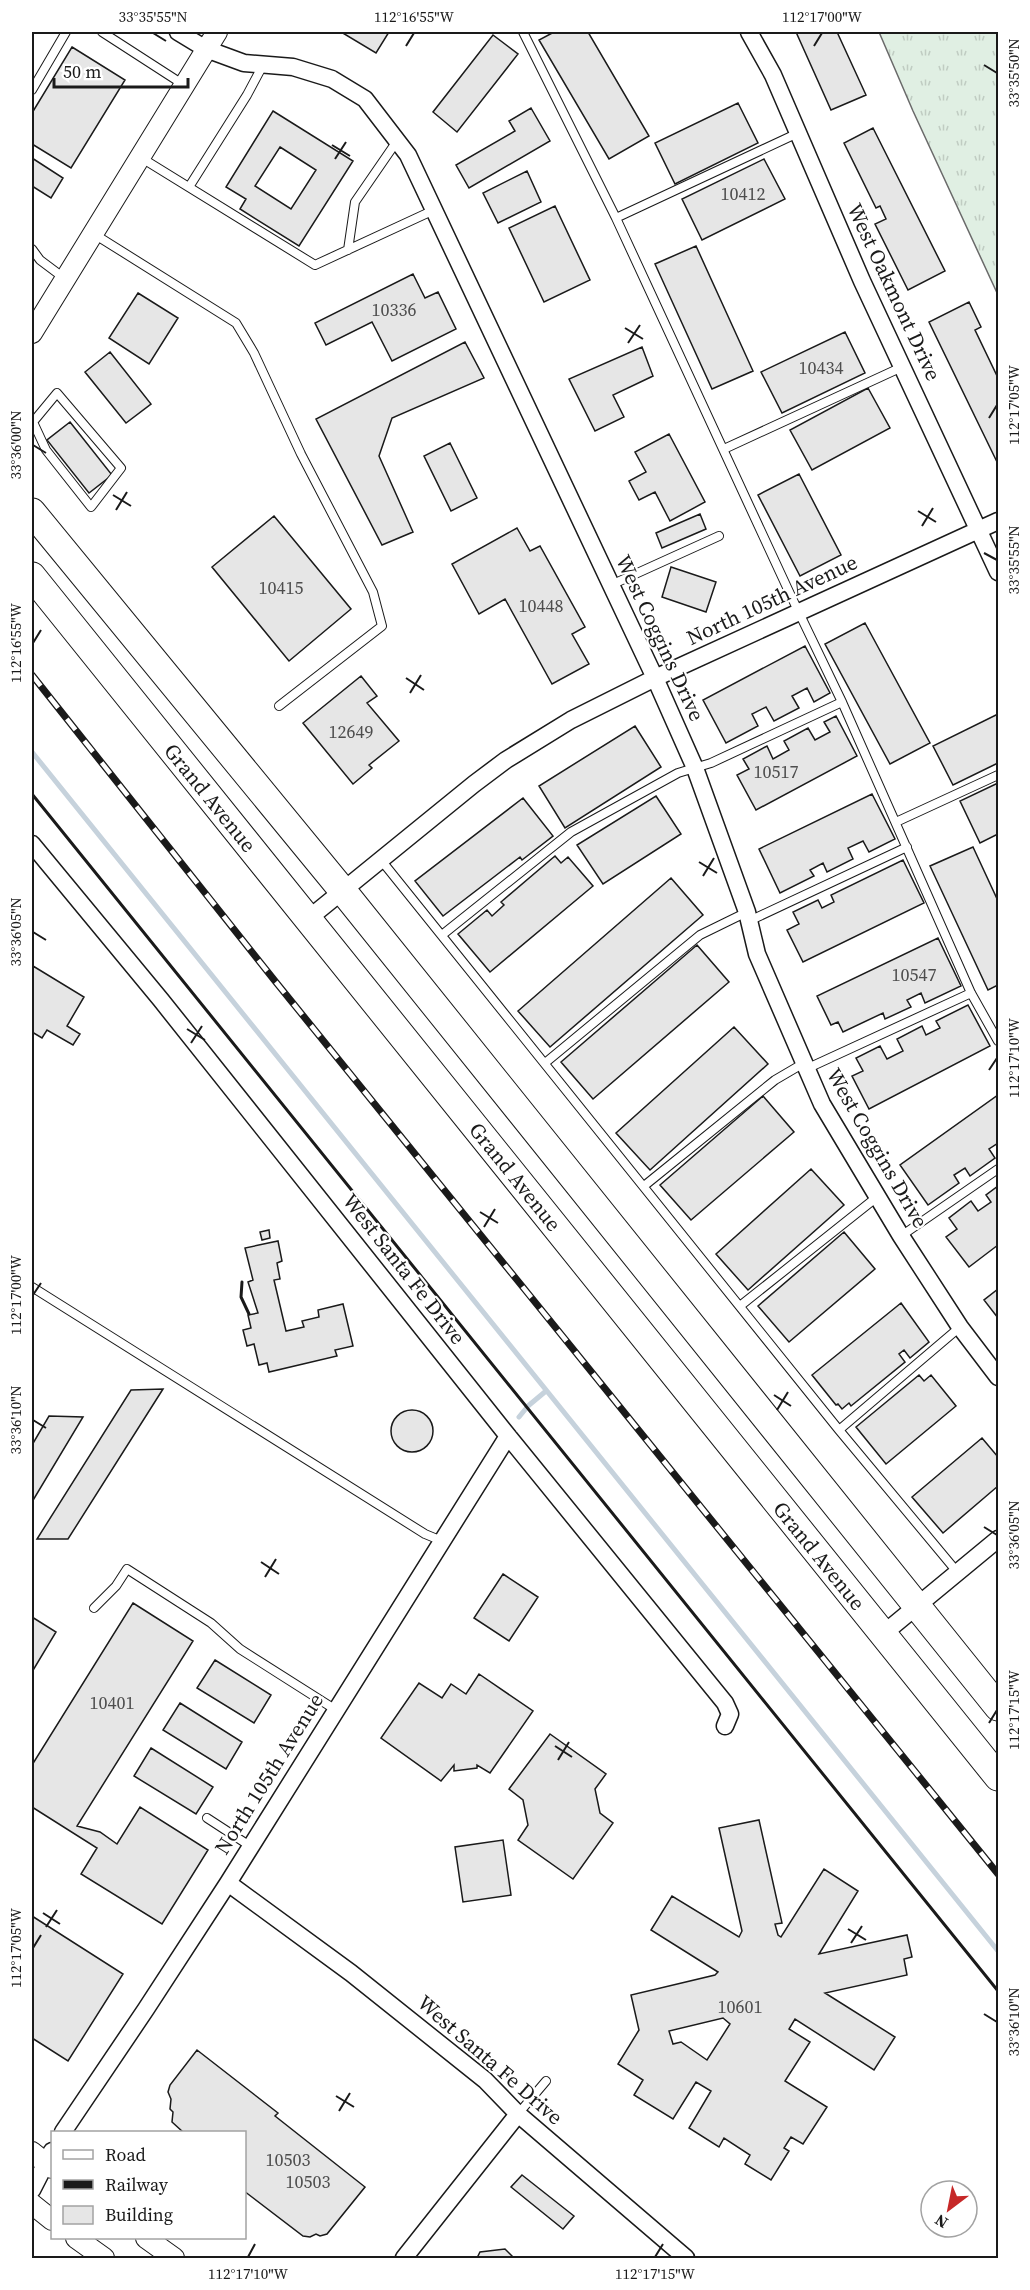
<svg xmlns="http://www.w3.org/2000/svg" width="1030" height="2290" viewBox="0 0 1030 2290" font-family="'Source Serif 4',serif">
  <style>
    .grass { fill: url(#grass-tufts); stroke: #6a6a6a; stroke-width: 1.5 }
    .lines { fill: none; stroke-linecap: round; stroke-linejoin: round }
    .stream { stroke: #c6d2dc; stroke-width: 5 }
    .building { fill: #e6e6e6; stroke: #1a1a1a; stroke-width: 1.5; fill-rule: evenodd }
    .service-casing { stroke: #1a1a1a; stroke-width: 10 }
    .minor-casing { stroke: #1a1a1a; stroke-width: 19 }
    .tertiary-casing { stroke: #1a1a1a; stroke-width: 22 }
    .trunk-casing { stroke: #1a1a1a; stroke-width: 29 }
    .service { stroke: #fff; stroke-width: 8 }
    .minor { stroke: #fff; stroke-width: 16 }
    .tertiary { stroke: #fff; stroke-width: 20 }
    .trunk { stroke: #fff; stroke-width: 27 }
    .rail-casing { stroke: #1a1a1a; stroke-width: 7 }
    .rail { stroke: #fff; stroke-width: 4.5; stroke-dasharray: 14; stroke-linecap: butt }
    .wall { stroke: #1a1a1a; stroke-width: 3 }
    .ticks { fill: none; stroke: #1a1a1a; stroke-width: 2 }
    .labels { text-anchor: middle; stroke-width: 4.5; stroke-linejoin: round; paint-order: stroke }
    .number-label { font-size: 18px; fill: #4d4d4d }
    .street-label { font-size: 21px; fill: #1a1a1a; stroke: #fff }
    .neatline { fill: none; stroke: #1a1a1a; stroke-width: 2 }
    .ticks-label { font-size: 15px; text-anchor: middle; fill: #1a1a1a }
  </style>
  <defs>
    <pattern id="grass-tufts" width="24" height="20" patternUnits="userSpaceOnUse" patternTransform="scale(1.5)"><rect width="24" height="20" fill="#e0efe3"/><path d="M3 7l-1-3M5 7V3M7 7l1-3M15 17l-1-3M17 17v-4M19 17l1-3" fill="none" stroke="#c0ccc2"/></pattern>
  </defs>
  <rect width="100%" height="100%" fill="#fff"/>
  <!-- grass -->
  <path class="grass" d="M879 32H998V295L913 111Z"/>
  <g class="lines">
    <!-- stream -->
    <path class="stream" d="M32 752 998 1951
      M519 1417 528 1406 546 1391"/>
  </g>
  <!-- building -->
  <path class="building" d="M341 32H389L376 53Z
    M554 32H588L649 136 609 159 539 40Z
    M796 32H837L866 95 831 110Z
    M493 35 518 54 457 132 433 112Z
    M72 47 125 80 71 168 32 144V113Z
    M738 103 758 143 675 184 655 143Z
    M531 108 550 141 469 188 456 165 515 131 509 121Z
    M273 111 353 161 299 246 240 209 246 199 226 187ZM280 147 316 170 291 209 255 186Z
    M873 128 945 271 908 290 875 224 886 219 880 206 876 208 844 143Z
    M32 158 63 178 51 198 32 186Z
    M764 159 785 199 702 240 682 199Z
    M527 171 541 202 498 223 483 193Z
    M555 206 590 280 544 302 509 228Z
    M696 246 753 371 712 389 655 264Z
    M413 274 425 298 438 292 456 329 392 361 372 322 326 345 315 323Z
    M138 293 178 318 149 364 109 338Z
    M969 302 981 327 975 330 998 378V464L929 322Z
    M845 332 865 373 782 413 761 372Z
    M465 342 484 378 392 418 379 456 413 532 382 545 316 419Z
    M642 347 653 376 613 395 624 417 595 431 569 379Z
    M110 352 151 404 126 423 85 372Z
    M868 388 890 428 812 470 790 430Z
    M70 422 112 475 89 493 47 440Z
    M669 434 705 502 670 521 655 492 639 500 629 481 646 472 635 452Z
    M450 443 477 498 451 511 424 456Z
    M799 474 841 555 800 576 758 495Z
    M700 514 706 529 662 548 656 533Z
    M274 516 351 609 289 661 212 567Z
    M517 528 530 551 540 546 585 627 572 634 589 664 552 684 505 599 479 614 452 564Z
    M671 567 716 582 706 612 662 597Z
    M865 623 930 743 890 764 825 644Z
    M805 646 830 693 814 702 807 688 792 696 799 708 774 721 766 707 752 714 758 726 726 743 703 700Z
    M361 676 377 696 367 703 399 741 369 765 372 768 353 784 303 723Z
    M998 714V763L953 785 933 746Z
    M836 716 857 756 756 810 737 775 749 769 743 759 767 746 773 759 789 750 784 741 808 728 815 740 830 732 824 722Z
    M635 726 661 767 565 828 539 786Z
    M998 783V834L980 843 960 801Z
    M872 794 895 839 869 852 863 841 848 848 853 859 827 872 823 863 810 870 814 876 780 893 759 849Z
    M656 796 681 834 603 884 577 845Z
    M523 798 553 836 522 860 520 857 443 916 415 881Z
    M973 847 998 901V985L988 990 930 866Z
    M555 856 561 863 568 857 593 886 490 972 458 934 487 910 492 916 504 905 501 902Z
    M903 860 924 903 803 962 787 930 799 924 793 912 818 900 822 908 834 902 831 895Z
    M671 878 703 915 550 1047 518 1011Z
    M938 938 961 986 925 1003 921 993 907 1000 911 1007 885 1019 883 1013 843 1032 838 1022 831 1025 817 996Z
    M697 945 729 982 593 1099 561 1062Z
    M33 966 84 997 67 1026 80 1034 73 1045 47 1030 42 1038 32 1032Z
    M968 1005 990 1046 869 1109 852 1076 863 1071 856 1058 880 1046 887 1059 903 1051 897 1039 922 1026 926 1035 940 1028 936 1021Z
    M734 1027 768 1064 650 1170 616 1133Z
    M998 1095V1143L989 1149 995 1158 970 1176 965 1168 954 1175 959 1183 928 1205 900 1165Z
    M763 1096 794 1132 691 1220 660 1185Z
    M811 1169 844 1205 748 1290 716 1254Z
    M998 1186V1245L969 1267 946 1237 957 1229 949 1218 971 1201 978 1211 991 1202 986 1195Z
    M269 1230 270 1238 262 1240 260 1232Z
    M844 1232 875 1269 789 1342 758 1306Z
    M278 1241 282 1261 277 1263 280 1279 274 1280 286 1331 304 1327 302 1321 319 1317 318 1310 343 1304 353 1346 335 1350 337 1356 269 1372 267 1363 259 1365 254 1344 247 1346 243 1330 251 1328 248 1315 258 1313 248 1282 253 1280 245 1248Z
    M998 1289V1318L984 1300Z
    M901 1303 929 1342 910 1358 904 1350 899 1354 905 1362 851 1406 849 1403 842 1409 838 1404 836 1405 812 1375Z
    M919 1375 924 1381 931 1375 956 1406 886 1464 856 1427Z
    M163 1389 68 1539H37L131 1390Z
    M391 1431a21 21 0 1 1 42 0a21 21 0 1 1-42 0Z
    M49 1416 83 1417 32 1502V1445Z
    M982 1438 998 1457V1486L943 1533 912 1497Z
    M503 1574 538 1597 509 1641 474 1618Z
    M133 1603 193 1641 77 1826 100 1832 117 1844 140 1807 208 1850 162 1924 81 1874 97 1848 32 1807V1765Z
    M32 1617 56 1632 32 1672Z
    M215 1660 271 1695 254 1723 197 1688Z
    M479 1674 533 1711 490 1773 477 1765V1768L454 1771V1765L441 1781 381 1738 419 1683 442 1698 451 1684 466 1694Z
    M180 1703 242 1742 226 1769 163 1730Z
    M550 1734 606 1774 595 1789 600 1813 613 1823 573 1879 518 1840 528 1825 523 1800 509 1789Z
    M151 1748 213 1787 196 1814 134 1776Z
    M759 1820 782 1923 775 1924 778 1935 781 1937 824 1869 858 1891 819 1954 907 1935 912 1957 904 1959 907 1975 825 1993 895 2037 874 2070 795 2019 789 2029 810 2042 785 2081 827 2107 803 2144 791 2137 784 2148 789 2151 771 2180 745 2164 750 2155 724 2138 719 2147 689 2128 711 2091 696 2082 673 2119 634 2095 643 2080 618 2064 639 2030 631 1995 715 1975 718 1972 651 1930 672 1896 739 1937 742 1931 719 1828ZM723 2018 730 2024 707 2060 681 2042 673 2044 669 2031Z
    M503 1840 511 1895 463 1902 455 1847Z
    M32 1916 123 1974 68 2061 32 2038Z
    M197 2050 278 2113 275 2116 365 2187 327 2234 320 2236 316 2234 310 2237 303 2236 244 2191V2132H183L172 2122 173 2112 170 2109 171 2099 168 2092 170 2085Z
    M522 2175 574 2216 563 2229 511 2187Z
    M505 2249 514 2258H479L478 2256 480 2252Z"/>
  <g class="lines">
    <!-- service casing -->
    <g class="service-casing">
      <path id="service" d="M102 32 184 85
        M523 32 616 218 791 596 842 702 971 993 998 1041
        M32 90 66 32
        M140 157 315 265 434 210
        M189 187 247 95 263 65
        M616 218 798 133
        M94 234 236 323 254 353 301 454 373 592 382 626 279 706
        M32 249 40 260 64 278
        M348 250 355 202 397 141
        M57 393 121 468 91 507 46 450 33 422Z
        M724 449 902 367
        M611 585 719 536
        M896 822 998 775
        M381 860 839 1430 958 1573
        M749 921 907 847
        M442 935 571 832 678 773 711 763 842 702
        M545 1063 700 935 747 912
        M806 1069 971 993
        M644 1186 775 1080 804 1063
        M901 1236 998 1169
        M32 1287 425 1534 442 1541
        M740 1306 877 1197
        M839 1430 960 1327
        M94 1608 116 1586 127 1569 211 1623 240 1649 336 1710
        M207 1818 250 1846
        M518 2114 546 2081"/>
    </g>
    <!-- minor casing -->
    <g class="minor-casing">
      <path id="minor" d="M178 32 206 49 244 63 293 67 332 79 365 99 408 155 655 678 695 768 747 912 757 954 822 1104 901 1236 960 1327 998 1377
        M749 32 773 75 862 281 998 572
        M32 844 161 1000 508 1436 725 1703 730 1714 725 1726
        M308 919 474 784 506 760 571 720 655 678 998 521
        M883 1634 998 1539
        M228 1883 351 1973 485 2080 518 2114 686 2258
        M63 2132 146 2009 228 1883 508 1436
        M32 2190 52 2151
        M404 2258 518 2114"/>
    </g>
    <!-- tertiary casing -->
    <g class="tertiary-casing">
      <path id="tertiary" d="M32 333 217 32
        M32 2152 52 2168
        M32 2204 52 2220
        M76 2238 104 2258
        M146 2238 174 2258"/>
    </g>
    <!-- trunk casing -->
    <g class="trunk-casing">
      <path id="trunk" d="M32 512 343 891 998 1707
        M32 576 998 1777"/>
    </g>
    <!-- service -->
    <use href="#service" class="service"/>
    <!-- minor -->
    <use href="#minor" class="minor"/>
    <!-- tertiary -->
    <use href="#tertiary" class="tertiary"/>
    <!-- trunk -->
    <use href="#trunk" class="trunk"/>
    <!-- rail casing -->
    <g class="rail-casing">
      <path id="rail" d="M32 675 275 981 998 1874"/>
    </g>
    <!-- rail -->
    <use href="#rail" class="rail"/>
    <!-- wall -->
    <path class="wall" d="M32 794 998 1991
      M242 1282 241 1297 249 1314"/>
  </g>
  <!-- ticks -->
  <path class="ticks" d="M153 33 166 41M406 46 414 33M814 46 822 33M984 65 997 73M332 145 350 156M335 159 346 142M625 328 643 339M628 343 640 325M989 418 997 405M33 445 46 453M113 495 131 506M116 510 127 492M918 511 936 522M922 526 933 508M984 553 997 560M33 643 41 630M406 678 424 690M410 693 421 675M699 862 717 873M703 876 714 858M33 932 46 940M187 1029 205 1040M191 1043 202 1026M989 1070 997 1058M480 1212 498 1223M484 1227 495 1209M33 1295 41 1283M774 1395 791 1406M777 1410 788 1392M33 1420 46 1428M984 1527 997 1535M261 1562 279 1574M265 1577 276 1559M989 1723 997 1710M555 1746 572 1757M558 1760 569 1742M43 1913 60 1924M46 1927 57 1910M848 1929 866 1940M851 1943 862 1926M33 1948 41 1935M984 2014 997 2022M336 2096 354 2107M339 2111 350 2093M248 2257 255 2244M655 2257 663 2244"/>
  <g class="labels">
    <!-- number labels -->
    <g class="number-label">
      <text x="743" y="200">10412</text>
      <text x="394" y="316">10336</text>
      <text x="821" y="374">10434</text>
      <text x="281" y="594">10415</text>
      <text x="541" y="612">10448</text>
      <text x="351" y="738">12649</text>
      <text x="776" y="778">10517</text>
      <text x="914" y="981">10547</text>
      <text x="112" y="1709">10401</text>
      <text x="740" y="2013">10601</text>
      <text x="288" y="2166">10503</text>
      <text x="308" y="2188">10503</text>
    </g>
    <!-- street labels -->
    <g class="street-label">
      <text transform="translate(894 292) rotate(65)" y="7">West Oakmont Drive</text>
      <text transform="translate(772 600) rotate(-25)" y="7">North 105th Avenue</text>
      <text transform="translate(660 638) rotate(65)" y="7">West Coggins Drive</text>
      <text transform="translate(210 798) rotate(51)" y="7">Grand Avenue</text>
      <text transform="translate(877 1148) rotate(60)" y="7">West Coggins Drive</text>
      <text transform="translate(515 1177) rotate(51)" y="7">Grand Avenue</text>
      <text transform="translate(404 1269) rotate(52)" y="7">West Santa Fe Drive</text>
      <text transform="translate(819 1556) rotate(51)" y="7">Grand Avenue</text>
      <text transform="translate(269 1774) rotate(-58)" y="7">North 105th Avenue</text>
      <text transform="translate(490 2060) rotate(41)" y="7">West Santa Fe Drive</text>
    </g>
  </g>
  <!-- border -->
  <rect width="1030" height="2290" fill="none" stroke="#ffffff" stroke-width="66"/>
  <!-- legend -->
  <rect x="51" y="2131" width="195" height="108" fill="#ffffff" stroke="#a3a3a3" stroke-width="1.5"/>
  <rect x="63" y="2150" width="30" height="9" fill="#ffffff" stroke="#a3a3a3" stroke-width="1.5"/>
  <text x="105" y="2161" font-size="18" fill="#1a1a1a">Road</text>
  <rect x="63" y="2180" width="30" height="9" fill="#1a1a1a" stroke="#a3a3a3" stroke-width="1.5"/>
  <text x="105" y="2191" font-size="18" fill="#1a1a1a">Railway</text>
  <rect x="63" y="2206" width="30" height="18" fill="#e6e6e6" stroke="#a3a3a3" stroke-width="1.5"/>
  <text x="105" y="2221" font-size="18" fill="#1a1a1a">Building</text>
  <!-- north arrow -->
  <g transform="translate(949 2209) rotate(212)"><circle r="28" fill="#ffffff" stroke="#a3a3a3" stroke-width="1.5"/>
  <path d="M0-4.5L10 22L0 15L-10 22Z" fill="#c62828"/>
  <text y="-9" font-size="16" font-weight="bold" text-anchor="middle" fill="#1a1a1a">N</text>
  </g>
  <!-- scale -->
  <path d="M54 78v9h134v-9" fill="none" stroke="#1a1a1a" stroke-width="3"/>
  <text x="63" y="78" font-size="18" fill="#1a1a1a" stroke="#ffffff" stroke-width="4.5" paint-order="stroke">50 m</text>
  <rect x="33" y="33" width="964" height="2224" class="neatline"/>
  <g class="ticks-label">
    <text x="153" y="22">33°35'55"N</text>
    <text x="414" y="22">112°16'55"W</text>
    <text x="822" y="22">112°17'00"W</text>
    <text transform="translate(1014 73) rotate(-90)" y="5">33°35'50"N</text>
    <text transform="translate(1014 405) rotate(-90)" y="5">112°17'05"W</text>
    <text transform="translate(16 445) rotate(-90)" y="5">33°36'00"N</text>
    <text transform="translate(1014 560) rotate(-90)" y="5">33°35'55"N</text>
    <text transform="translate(16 643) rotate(-90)" y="5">112°16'55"W</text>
    <text transform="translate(16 932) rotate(-90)" y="5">33°36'05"N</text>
    <text transform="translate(1014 1058) rotate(-90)" y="5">112°17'10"W</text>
    <text transform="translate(16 1295) rotate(-90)" y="5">112°17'00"W</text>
    <text transform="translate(16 1420) rotate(-90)" y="5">33°36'10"N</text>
    <text transform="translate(1014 1535) rotate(-90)" y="5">33°36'05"N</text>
    <text transform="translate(1014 1710) rotate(-90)" y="5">112°17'15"W</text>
    <text transform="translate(16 1948) rotate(-90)" y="5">112°17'05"W</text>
    <text transform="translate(1014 2022) rotate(-90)" y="5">33°36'10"N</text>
    <text x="248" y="2279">112°17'10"W</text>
    <text x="655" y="2279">112°17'15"W</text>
  </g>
</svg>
